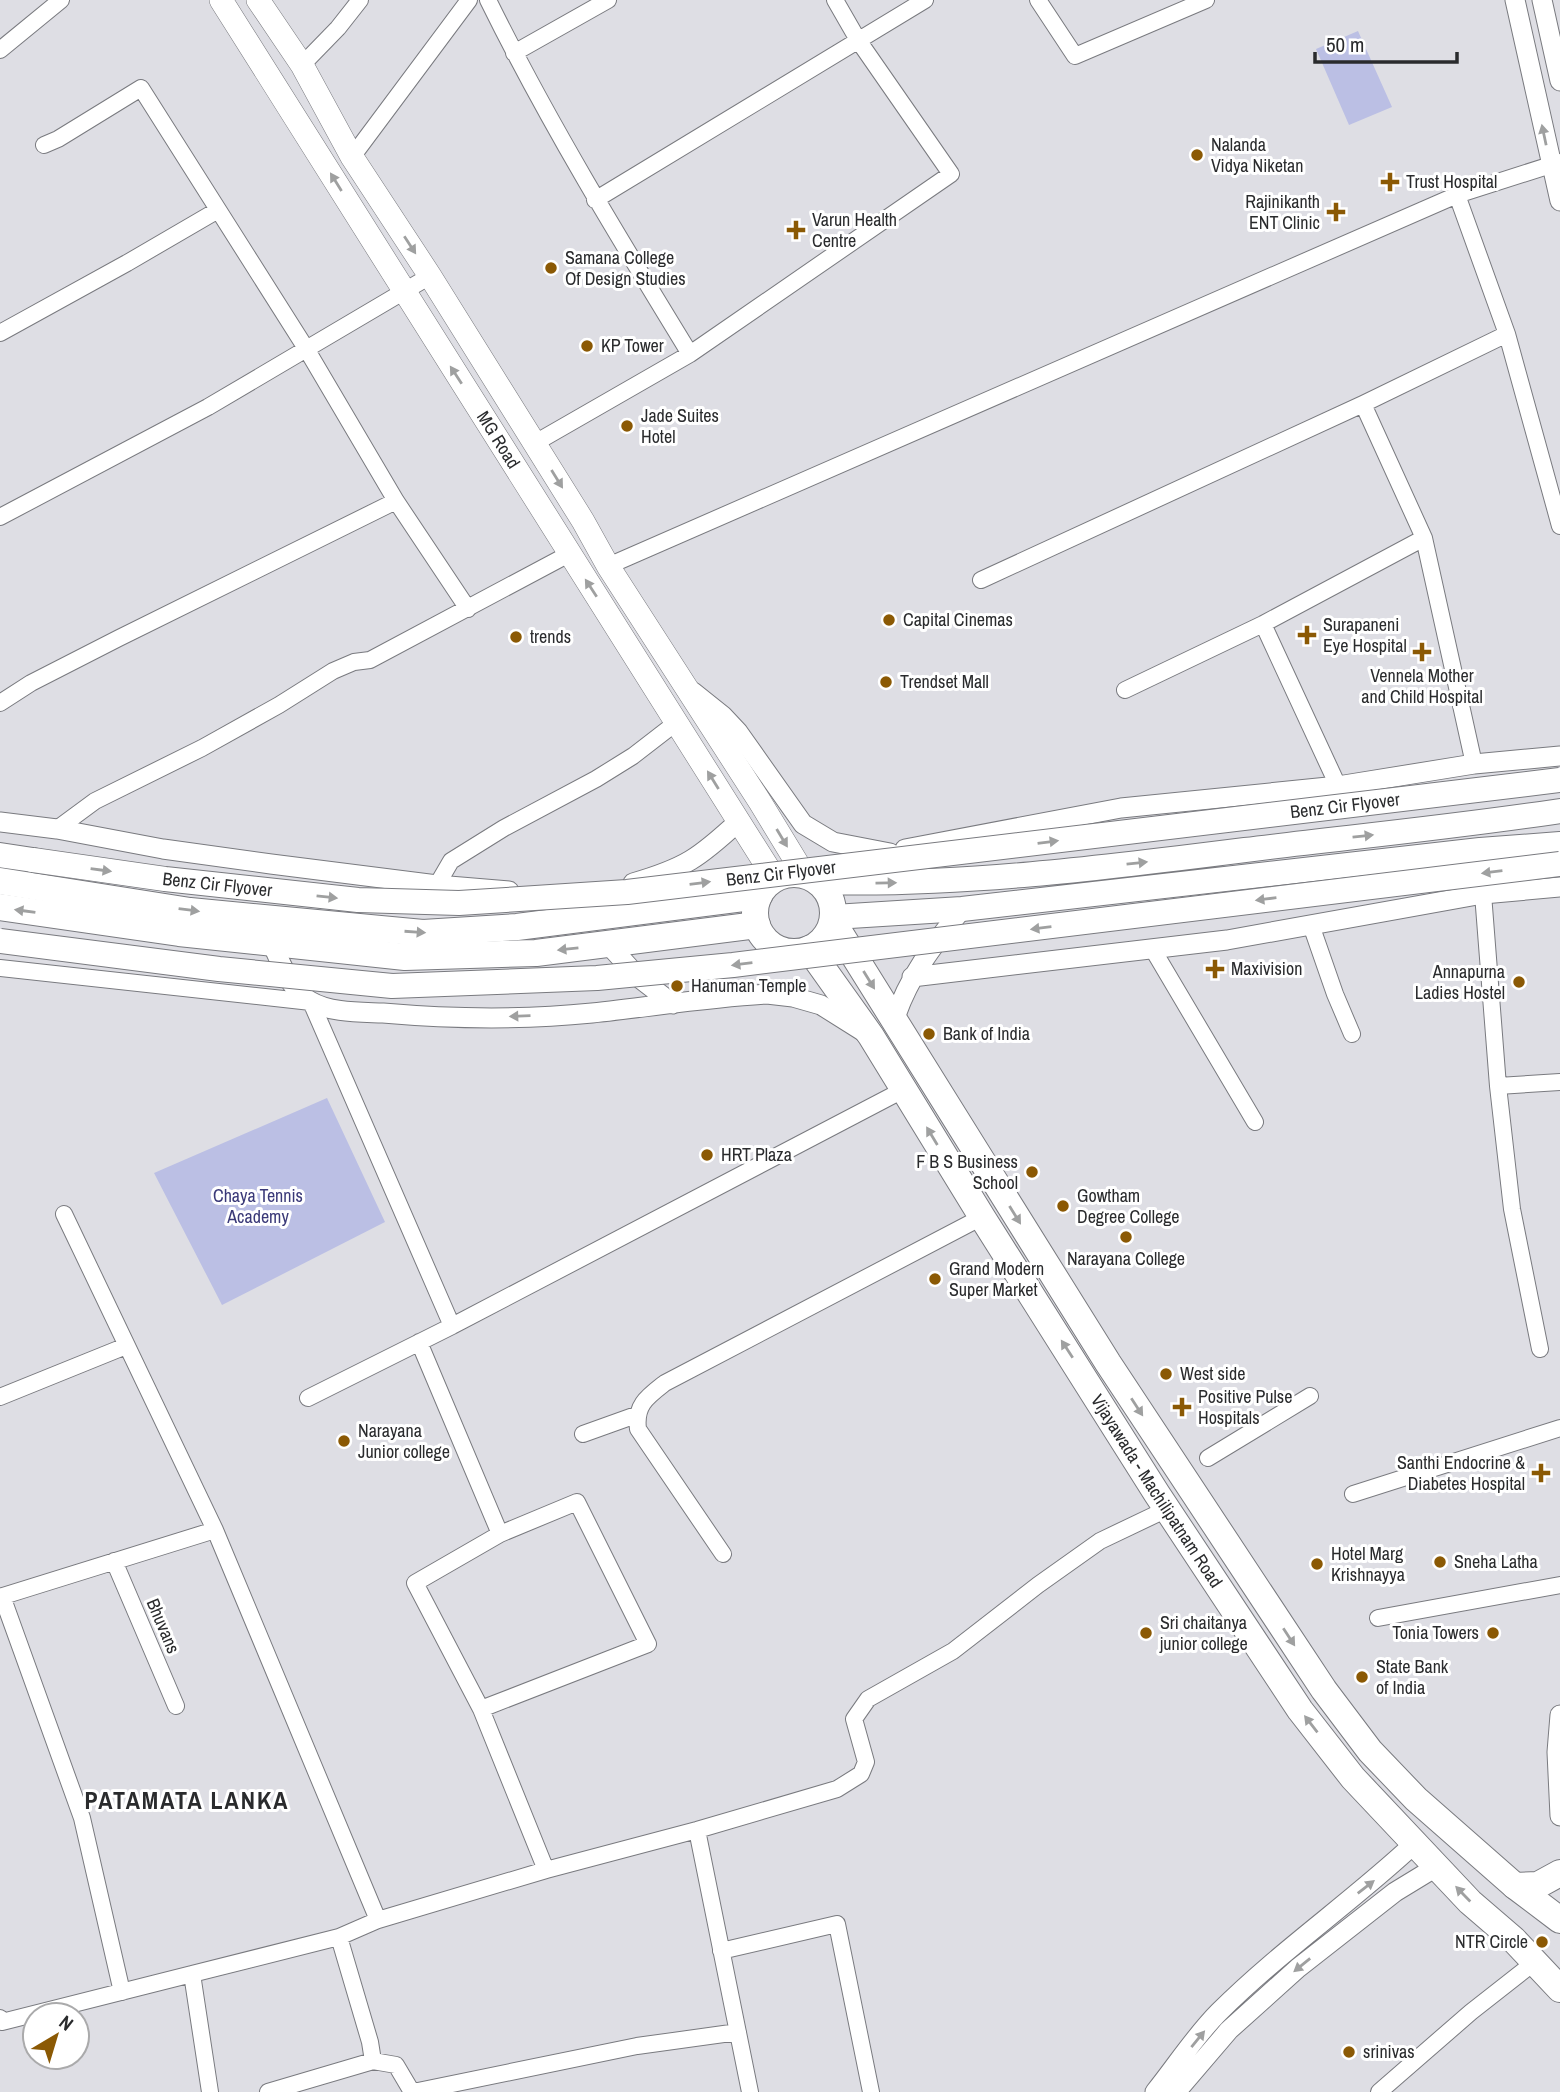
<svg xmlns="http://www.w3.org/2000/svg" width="1560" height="2092" viewBox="0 0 1560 2092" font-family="'Archivo Narrow',sans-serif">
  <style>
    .green { fill: #bbbfe4 }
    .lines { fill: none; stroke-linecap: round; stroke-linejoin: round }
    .minor-casing { stroke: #797a7f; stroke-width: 18 }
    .tertiary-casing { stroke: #797a7f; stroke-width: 21 }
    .secondary-casing { stroke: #797a7f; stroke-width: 24 }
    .primary-casing { stroke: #797a7f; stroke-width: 26 }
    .trunk-casing { stroke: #797a7f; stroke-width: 28 }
    .minor { stroke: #fff; stroke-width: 16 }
    .tertiary { stroke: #fff; stroke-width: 19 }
    .secondary { stroke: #fff; stroke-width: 23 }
    .primary { stroke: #fff; stroke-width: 24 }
    .trunk { stroke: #fff; stroke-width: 26 }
    .primary-bridge-casing { stroke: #797a7f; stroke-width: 26; stroke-linecap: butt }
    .primary-bridge { stroke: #fff; stroke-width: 24 }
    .oneway { fill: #9fa0a0 }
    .poi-dot { fill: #8b5904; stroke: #fff; stroke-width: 2.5 }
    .labels { text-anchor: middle; stroke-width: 6; stroke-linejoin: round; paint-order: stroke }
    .poi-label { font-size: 18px; fill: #2a2b2d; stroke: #fff; text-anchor: start }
    .street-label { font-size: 18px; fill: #2a2b2d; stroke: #fff }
    .park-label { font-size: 18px; fill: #3a3978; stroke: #fff }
    .district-label { font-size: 24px; font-weight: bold; letter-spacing: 2px; fill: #2a2b2d; stroke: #fff }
  </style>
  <rect width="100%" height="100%" fill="#dedee4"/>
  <!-- green -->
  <path class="green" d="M1358 31 1392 107 1349 125 1316 49Z
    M327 1098 385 1222 222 1305 154 1173Z"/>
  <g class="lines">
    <!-- minor casing -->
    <g class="minor-casing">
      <path id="minor" d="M488 0C548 122 619 238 690 354
        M1038 0 1075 56 1206 0
        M0 50 61 0
        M514 53 608 0
        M302 65 338 28 360 0
        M44 145 58 139 141 88 307 350 396 501 468 609
        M352 157 469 0
        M1457 195 1507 334 1560 526
        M595 200 925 0
        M0 333 127 263 218 210
        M1363 404 1424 538 1474 764
        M535 443 690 354 951 174 858 40 835 0
        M0 517 208 407 430 276
        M608 566 1457 195 1560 162
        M981 580 1363 404 1507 334
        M1263 624 1338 786
        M1125 690 1263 624 1424 538
        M0 703 31 683 119 638 396 501
        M57 829 95 801 202 748 279 705 333 671 354 662 370 660 569 554
        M437 885 451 861 504 828 596 779 633 756 677 722
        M1483 894 1498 1086 1512 1209 1540 1349
        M1311 925 1335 994 1352 1034
        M1152 948 1255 1122
        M0 968 311 1002 452 1326 903 1090
        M1498 1086 1560 1082
        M64 1214 215 1530 378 1920
        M419 1342 500 1534
        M0 1397 126 1346
        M308 1398 452 1326
        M583 1434 636 1415
        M1208 1458 1310 1396
        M1353 1494 1560 1428
        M723 1554 638 1429C635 1405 647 1397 665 1383L982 1217
        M114 1561 176 1706
        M2 1596 82 1818 122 1992
        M0 1597 215 1530
        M1378 1618 1560 1585
        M481 1709 648 1644 577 1502 500 1534 415 1583 481 1709 546 1870
        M697 1830 750 2092
        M339 1937 370 2042 373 2061 396 2065 412 2092
        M721 1951 837 1924 871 2092
        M0 2018 2 2022 200 1972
        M210 2092 192 1974 339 1937 378 1920 546 1870 697 1830 837 1789 861 1774 866 1762 854 1719 868 1699 953 1651 1038 1585 1100 1541 1167 1509
        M268 2092 373 2061
        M413 2092 637 2046 738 2032
        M1379 2092 1471 2012 1536 1961"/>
    </g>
    <!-- tertiary casing -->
    <g class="tertiary-casing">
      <path id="tertiary" d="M1515 0 1560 201
        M1542 0 1560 81
        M693 692 723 716 738 732 803 824 833 842 890 853 897 858
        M0 822 57 829 163 849 271 864 437 885 509 891
        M905 849 1121 808 1338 786 1474 764 1560 756
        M633 883C685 868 699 858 739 821
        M272 944C282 964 289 989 310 1001 330 1013 360 1012 383 1013 452 1019 523 1020 592 1013 650 1007 709 997 767 994L793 997 821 1005 864 1032
        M609 945 638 977 673 1004
        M912 977 1227 940 1483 894 1560 887
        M894 1021C908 977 934 944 962 909
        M1560 1715 1557 1752 1560 1816
        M1155 2092C1176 2066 1195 2036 1219 2012 1280 1951 1352 1902 1415 1843
        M1176 2092 1229 2030 1298 1968 1395 1892 1436 1867"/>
    </g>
    <!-- secondary casing -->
    <g class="secondary-casing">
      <g id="secondary">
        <path id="s1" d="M221 0 775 879"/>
        <path d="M258 0 302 65 352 157 430 276 583 521 608 566 760 802 805 876"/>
      </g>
    </g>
    <!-- primary casing -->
    <g class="primary-casing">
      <path id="primary" d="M0 855 33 860
        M818 882C960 886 1103 868 1245 850 1350 837 1455 827 1560 811
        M834 917 962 909 1480 850 1560 844"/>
    </g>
    <!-- trunk casing -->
    <g class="trunk-casing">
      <g id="trunk">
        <circle cx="794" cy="913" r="39"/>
        <path d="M0 881 190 911 423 933 517 927 759 896"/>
        <path d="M0 907 179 933 405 957 536 953 757 925"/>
        <path d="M833 922 1108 1363 1324 1690 1370 1751 1416 1799 1515 1886 1560 1920"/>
        <path id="s2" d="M809 949 871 1036 982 1217 1157 1494 1300 1710 1353 1778 1470 1902 1513 1939 1560 1989"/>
        <path d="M1515 1886 1538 1885 1560 1873"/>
      </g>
    </g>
    <!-- minor -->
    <use href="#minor" class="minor"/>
    <!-- tertiary -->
    <use href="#tertiary" class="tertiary"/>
    <!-- secondary -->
    <use href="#secondary" class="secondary"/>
    <!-- primary -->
    <use href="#primary" class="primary"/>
    <!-- trunk -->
    <use href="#trunk" class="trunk"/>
    <!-- primary-bridge casing -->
    <g class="primary-bridge-casing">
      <g id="primary-bridge">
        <path id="s3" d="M33 860 165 879 358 900 459 903 627 892 1560 780"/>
        <path d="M0 941 219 969 392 986 597 978 733 965 1560 864"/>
      </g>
    </g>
    <!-- primary-bridge -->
    <use href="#primary-bridge" class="primary-bridge"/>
  </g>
  <!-- one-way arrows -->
  <defs><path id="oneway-solid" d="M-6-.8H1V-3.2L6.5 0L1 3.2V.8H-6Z" transform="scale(1.75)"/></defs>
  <g class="oneway">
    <use href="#oneway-solid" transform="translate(1544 135) rotate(-102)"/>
    <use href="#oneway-solid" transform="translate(336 182) rotate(-122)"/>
    <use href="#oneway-solid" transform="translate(410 245) rotate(57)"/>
    <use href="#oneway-solid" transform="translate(456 375) rotate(-123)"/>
    <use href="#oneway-solid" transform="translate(557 479) rotate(58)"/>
    <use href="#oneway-solid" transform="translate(591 588) rotate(-123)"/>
    <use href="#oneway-solid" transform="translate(713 780) rotate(-122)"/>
    <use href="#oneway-solid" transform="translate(1363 836) rotate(-6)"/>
    <use href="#oneway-solid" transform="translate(782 838) rotate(59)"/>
    <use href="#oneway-solid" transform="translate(1048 842) rotate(-7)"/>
    <use href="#oneway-solid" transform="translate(1137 863) rotate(-6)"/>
    <use href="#oneway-solid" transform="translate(101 870) rotate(8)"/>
    <use href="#oneway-solid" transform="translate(1492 872) rotate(173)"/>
    <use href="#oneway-solid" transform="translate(700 883) rotate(-7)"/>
    <use href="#oneway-solid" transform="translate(886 883) rotate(-1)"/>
    <use href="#oneway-solid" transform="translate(327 897) rotate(6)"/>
    <use href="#oneway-solid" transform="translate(1266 899) rotate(173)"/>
    <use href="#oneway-solid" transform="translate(189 910) rotate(7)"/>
    <use href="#oneway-solid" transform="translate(25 911) rotate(-172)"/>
    <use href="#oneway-solid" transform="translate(1041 928) rotate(173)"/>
    <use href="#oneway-solid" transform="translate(415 932) rotate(4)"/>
    <use href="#oneway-solid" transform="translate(568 949) rotate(174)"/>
    <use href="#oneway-solid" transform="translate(742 964) rotate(173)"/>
    <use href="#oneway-solid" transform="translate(869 980) rotate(58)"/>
    <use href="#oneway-solid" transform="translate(520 1016) rotate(178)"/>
    <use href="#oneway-solid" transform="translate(932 1136) rotate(-121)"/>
    <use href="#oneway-solid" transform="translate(1015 1215) rotate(58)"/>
    <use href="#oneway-solid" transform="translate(1067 1349) rotate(-123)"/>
    <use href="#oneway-solid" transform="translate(1137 1407) rotate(57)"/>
    <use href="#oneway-solid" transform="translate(1289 1637) rotate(57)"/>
    <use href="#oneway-solid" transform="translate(1311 1724) rotate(-128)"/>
    <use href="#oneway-solid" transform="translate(1366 1887) rotate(-38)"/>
    <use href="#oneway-solid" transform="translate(1463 1894) rotate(-134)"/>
    <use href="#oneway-solid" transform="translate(1302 1965) rotate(141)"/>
    <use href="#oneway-solid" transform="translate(1198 2039) rotate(-51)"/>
  </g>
  <!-- markers -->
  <g class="poi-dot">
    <circle cx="1197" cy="155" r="7"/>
    <path d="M1386.5 171.5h7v7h7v7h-7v7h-7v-7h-7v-7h7z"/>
    <path d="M1332.5 201.5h7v7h7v7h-7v7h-7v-7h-7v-7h7z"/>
    <path d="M792.5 219.5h7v7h7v7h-7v7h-7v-7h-7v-7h7z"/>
    <circle cx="551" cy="268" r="7"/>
    <circle cx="587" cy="346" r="7"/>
    <circle cx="627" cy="426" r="7"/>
    <circle cx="889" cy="620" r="7"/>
    <path d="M1303.5 624.5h7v7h7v7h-7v7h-7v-7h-7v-7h7z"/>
    <circle cx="516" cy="637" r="7"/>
    <path d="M1418.5 641.5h7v7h7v7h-7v7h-7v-7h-7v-7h7z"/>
    <circle cx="886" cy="682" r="7"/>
    <path d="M1211.5 958.5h7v7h7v7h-7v7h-7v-7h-7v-7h7z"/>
    <circle cx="1519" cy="982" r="7"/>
    <circle cx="677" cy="986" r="7"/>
    <circle cx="929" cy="1034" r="7"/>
    <circle cx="707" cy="1155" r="7"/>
    <circle cx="1032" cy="1172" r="7"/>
    <circle cx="1063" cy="1206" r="7"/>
    <circle cx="1126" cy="1237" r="7"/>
    <circle cx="935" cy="1279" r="7"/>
    <circle cx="1166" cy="1374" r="7"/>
    <path d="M1178.5 1396.5h7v7h7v7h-7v7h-7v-7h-7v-7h7z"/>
    <circle cx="344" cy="1441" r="7"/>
    <path d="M1537.5 1462.5h7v7h7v7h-7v7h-7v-7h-7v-7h7z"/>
    <circle cx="1440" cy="1562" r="7"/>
    <circle cx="1317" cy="1564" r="7"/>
    <circle cx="1146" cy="1633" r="7"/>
    <circle cx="1493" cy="1633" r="7"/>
    <circle cx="1362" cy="1677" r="7"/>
    <circle cx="1542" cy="1942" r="7"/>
    <circle cx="1349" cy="2052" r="7"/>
  </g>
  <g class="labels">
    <!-- poi labels -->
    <g class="poi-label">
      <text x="1211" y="151">Nalanda<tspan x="1211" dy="21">Vidya Niketan</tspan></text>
      <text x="1406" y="188">Trust Hospital</text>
      <text x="1320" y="208" text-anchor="end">Rajinikanth<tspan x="1320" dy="21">ENT Clinic</tspan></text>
      <text x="812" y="226">Varun Health<tspan x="812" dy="21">Centre</tspan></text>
      <text x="565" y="264">Samana College<tspan x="565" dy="21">Of Design Studies</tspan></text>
      <text x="601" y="352">KP Tower</text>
      <text x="641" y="422">Jade Suites<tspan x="641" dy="21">Hotel</tspan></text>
      <text x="903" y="626">Capital Cinemas</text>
      <text x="1323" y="631">Surapaneni<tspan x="1323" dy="21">Eye Hospital</tspan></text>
      <text x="530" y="643">trends</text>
      <text x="1422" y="682" text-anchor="middle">Vennela Mother<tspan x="1422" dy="21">and Child Hospital</tspan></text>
      <text x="900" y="688">Trendset Mall</text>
      <text x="1231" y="975">Maxivision</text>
      <text x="1505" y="978" text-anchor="end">Annapurna<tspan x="1505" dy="21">Ladies Hostel</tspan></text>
      <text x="691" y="992">Hanuman Temple</text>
      <text x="943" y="1040">Bank of India</text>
      <text x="721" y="1161">HRT Plaza</text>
      <text x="1018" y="1168" text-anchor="end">F B S Business<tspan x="1018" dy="21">School</tspan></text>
      <text x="1077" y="1202">Gowtham<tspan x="1077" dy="21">Degree College</tspan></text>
      <text x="1126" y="1265" text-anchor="middle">Narayana College</text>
      <text x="949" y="1275">Grand Modern<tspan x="949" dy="21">Super Market</tspan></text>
      <text x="1180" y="1380">West side</text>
      <text x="1198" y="1403">Positive Pulse<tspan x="1198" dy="21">Hospitals</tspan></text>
      <text x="358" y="1437">Narayana<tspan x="358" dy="21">Junior college</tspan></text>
      <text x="1525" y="1469" text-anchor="end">Santhi Endocrine &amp;<tspan x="1525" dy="21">Diabetes Hospital</tspan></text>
      <text x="1331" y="1560">Hotel Marg<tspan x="1331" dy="21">Krishnayya</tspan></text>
      <text x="1454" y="1568">Sneha Latha</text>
      <text x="1160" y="1629">Sri chaitanya<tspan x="1160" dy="21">junior college</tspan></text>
      <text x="1479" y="1639" text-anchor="end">Tonia Towers</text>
      <text x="1376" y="1673">State Bank<tspan x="1376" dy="21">of India</tspan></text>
      <text x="1528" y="1948" text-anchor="end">NTR Circle</text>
      <text x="1363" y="2058">srinivas</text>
    </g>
    <!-- street labels -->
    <g class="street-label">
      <text dy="6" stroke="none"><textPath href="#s1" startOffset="520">MG Road</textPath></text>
      <text dy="6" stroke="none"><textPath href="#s3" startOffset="1320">Benz Cir Flyover</textPath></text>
      <text dy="6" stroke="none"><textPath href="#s3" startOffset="752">Benz Cir Flyover</textPath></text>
      <text dy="6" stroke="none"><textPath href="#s3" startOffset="186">Benz Cir Flyover</textPath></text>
      <text dy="6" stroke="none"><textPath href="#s2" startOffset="644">Vijayawada - Machilipatnam Road</textPath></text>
      <text transform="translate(163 1626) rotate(67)" y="6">Bhuvans</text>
    </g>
    <!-- park labels -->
    <g class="park-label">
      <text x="258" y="1202">Chaya Tennis<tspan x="258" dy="21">Academy</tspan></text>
    </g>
    <!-- district labels -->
    <g class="district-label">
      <text x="187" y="1809">PATAMATA LANKA</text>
    </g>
  </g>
  <!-- north arrow -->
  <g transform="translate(56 2036) rotate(38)"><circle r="33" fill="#ffffff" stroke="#aaaaab" stroke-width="2"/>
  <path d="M0-5L12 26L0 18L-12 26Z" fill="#8b5904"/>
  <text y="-10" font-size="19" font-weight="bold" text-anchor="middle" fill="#2a2b2d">N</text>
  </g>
  <!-- scale -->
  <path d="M1315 52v10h142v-10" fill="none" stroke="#2a2b2d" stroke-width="3.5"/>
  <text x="1326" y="52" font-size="21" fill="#2a2b2d" stroke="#ffffff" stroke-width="5" paint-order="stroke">50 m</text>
</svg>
